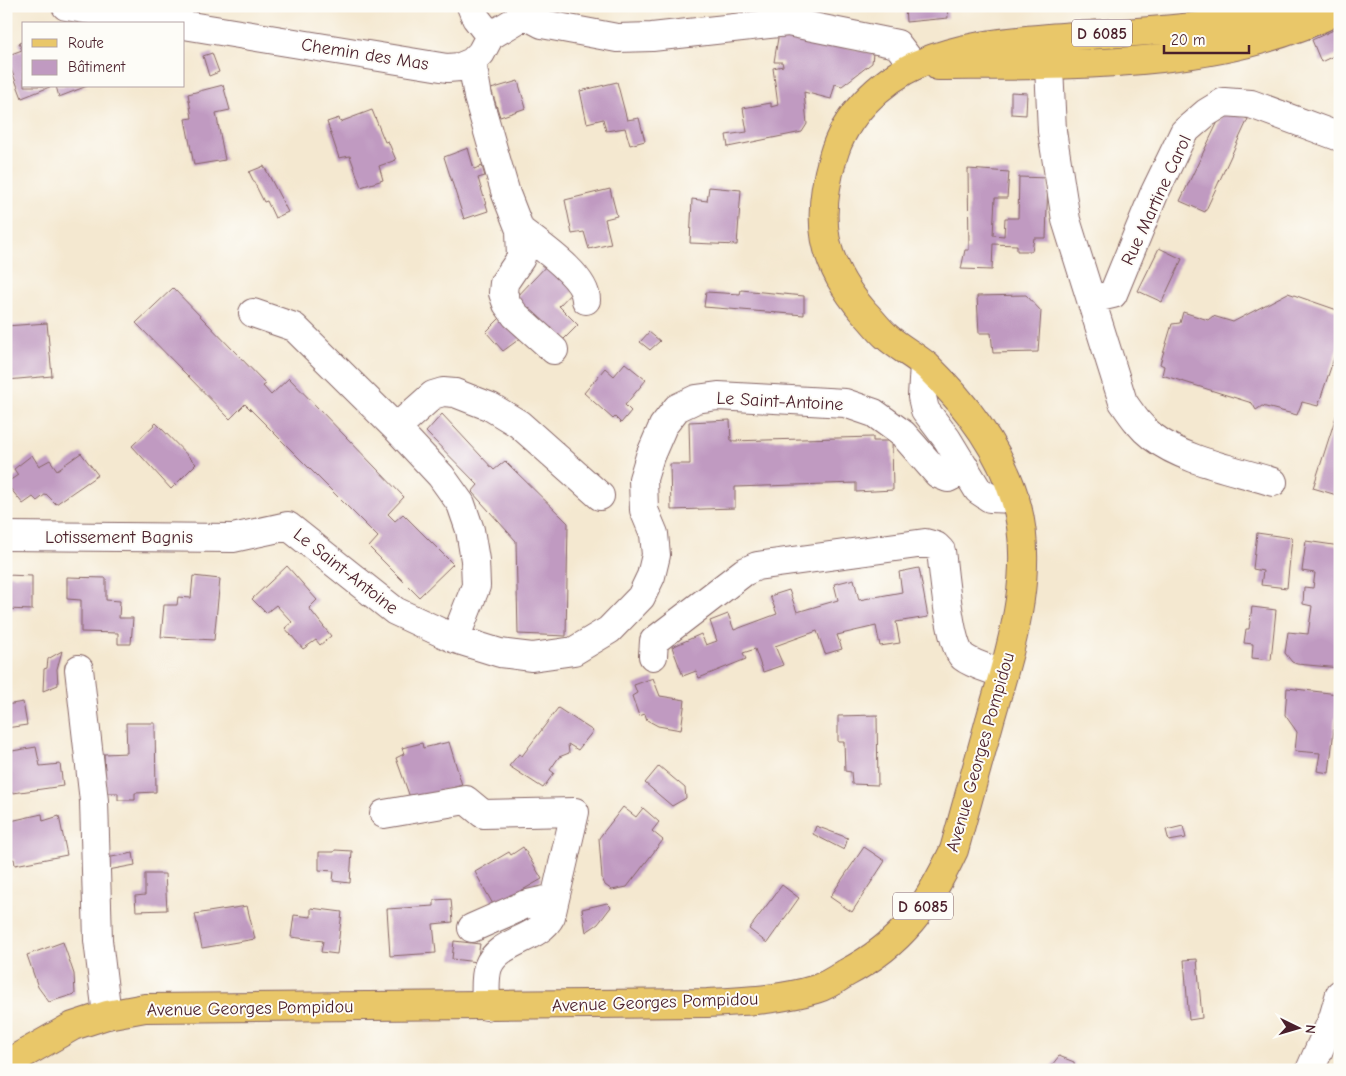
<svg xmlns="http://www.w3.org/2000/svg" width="1346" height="1076" viewBox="0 0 1346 1076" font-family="'Comic Neue',sans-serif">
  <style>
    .building { fill: #c09ac1 }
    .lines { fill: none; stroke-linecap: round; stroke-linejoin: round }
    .minor-casing { stroke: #866565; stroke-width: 30 }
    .major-casing { stroke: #866565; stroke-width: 30 }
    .minor { stroke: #fff; stroke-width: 28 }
    .major { stroke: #e9c769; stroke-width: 28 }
    .labels { text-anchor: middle; stroke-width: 4; stroke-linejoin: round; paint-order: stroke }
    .shield { fill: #fdfcf7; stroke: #806168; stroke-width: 1 }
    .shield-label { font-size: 16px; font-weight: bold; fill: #4a1f2b }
    .street-label { font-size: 18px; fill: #4a1f2b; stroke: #fdfcf7 }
  </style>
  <rect width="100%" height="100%" fill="#fdfcf7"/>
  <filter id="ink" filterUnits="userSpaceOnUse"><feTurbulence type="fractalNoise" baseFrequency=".02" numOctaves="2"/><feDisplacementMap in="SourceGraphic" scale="10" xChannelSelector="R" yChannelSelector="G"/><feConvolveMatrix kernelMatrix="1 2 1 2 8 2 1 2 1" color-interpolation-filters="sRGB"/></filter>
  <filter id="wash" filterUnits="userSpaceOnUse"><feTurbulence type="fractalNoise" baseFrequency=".0096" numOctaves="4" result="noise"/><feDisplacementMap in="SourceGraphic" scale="20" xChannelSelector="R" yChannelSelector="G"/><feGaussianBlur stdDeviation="1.12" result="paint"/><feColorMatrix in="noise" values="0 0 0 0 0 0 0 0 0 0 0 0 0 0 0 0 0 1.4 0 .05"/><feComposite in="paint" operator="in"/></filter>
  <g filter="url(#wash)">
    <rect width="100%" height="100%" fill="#f4e8d0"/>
    <g id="blocks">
      <!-- building -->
      <path class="building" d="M905 6H947L948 18 906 22Z
        M1340 27V53L1321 62 1312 40Z
        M779 32 873 53 872 63 842 86 835 84 831 99 804 92 807 124 802 132 728 147 726 135 747 132 743 108 771 103V107L778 105 773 68 783 66 782 62H774Z
        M24 41V86H52L22 98 6 56 22 50 19 43Z
        M212 53 219 72 209 76 203 56Z
        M518 81 526 108 500 117 491 89Z
        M617 82 627 120 639 118 645 141 630 145 625 128 606 131 603 119 587 123 580 91Z
        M223 85 230 110 216 113 225 160 194 165 185 119 192 118 188 94Z
        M56 86H87L59 97Z
        M1011 92 1027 93 1026 115 1011 114Z
        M1224 109 1248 119 1205 212 1180 201Z
        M372 110 385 142 388 141 396 160 379 166 383 180 361 187 350 156 339 158 327 122 339 118 340 122Z
        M468 148 474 169 482 166 485 176 478 178 488 211 464 219 444 157Z
        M264 166 288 212 275 218 267 201 264 202 249 172Z
        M968 169 1009 172 1007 198H995L993 235 1004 236 1005 218H1018L1019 177 1048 178 1046 238H1034L1032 251H1017V245L993 244 992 270 961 269 965 250H969Z
        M709 187 741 190 737 245 690 243 692 199 707 201Z
        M610 189 617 216 605 219 611 244 589 249 584 232 572 234 565 200Z
        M1159 248 1182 259 1162 302 1138 291Z
        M549 263 575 289 559 306 578 325 558 345 515 299Z
        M173 288 266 384 263 386 271 395 289 378 404 497 388 514 395 521 403 514 453 564 419 597 369 547 378 537 245 404 230 419 136 323Z
        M741 290 804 296V315L704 307 706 292 740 294Z
        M1288 293 1340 311V340L1318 406 1302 402 1297 415 1262 406 1256 410 1252 403 1162 375 1164 366 1160 364 1172 324 1180 323 1183 312 1208 320 1213 316 1233 322Z
        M1026 295 1041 311 1038 352 993 353 991 333H979L977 296Z
        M504 314 525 335 503 351 486 332Z
        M47 323 52 376 7 380 6 326Z
        M649 332 660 341 650 350 640 342Z
        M625 363 646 380 625 405 631 411 621 423 615 417 613 419 584 393 605 368 614 376Z
        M1339 407H1340V496L1313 488Z
        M442 414 494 470 505 461 568 523 566 636 518 634 516 541 472 492 478 485 426 432Z
        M730 420 731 441 873 437V441H892L893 490 856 492V483L735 487V508L671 510 670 464H690L689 422Z
        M156 423 196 464 171 489 132 446Z
        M81 453 98 475 56 504 46 494 37 501 33 497 23 504 6 483 18 475 14 469 32 455 39 466 50 460 57 470Z
        M1257 533 1292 538 1287 588 1261 585 1263 571 1253 569Z
        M1306 541 1340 546V668L1297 664 1292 662 1285 653 1288 632 1308 634 1312 606 1303 604 1304 587 1313 588 1315 573 1302 571Z
        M287 566 317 600 309 608 331 636 320 645 316 640 303 649 285 628 292 622 276 605 266 613 252 599Z
        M919 568 928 617 896 622 900 643 880 646 876 626 837 635 842 649 825 654 817 631 775 646 783 665 763 672 755 649 743 653 746 659 699 678 696 671 683 676 672 647 701 634 706 645 717 641 710 621 728 614 734 630 777 614 770 596 789 590 797 612 838 600 834 584 854 579 859 600 902 592 899 572Z
        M6 575 32 576V610L6 609Z
        M193 576 220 579 214 640 161 637 164 605H177L178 597 191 598Z
        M67 577 106 578V600L120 601 119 618H133L131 644H118V633L81 632V600L67 599Z
        M1252 607 1276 610 1271 660 1252 658 1253 644 1244 643 1246 629H1249Z
        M62 651 57 669 58 685 43 691 44 669 47 668 48 659Z
        M653 678 660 696 685 700 681 730 658 726 647 720 645 714 639 716 632 696 637 693 634 685Z
        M1287 688 1338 694 1329 773 1317 771 1320 753 1295 751 1297 732 1285 715Z
        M23 702 27 725 6 728V705Z
        M558 708 593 731 578 750 568 744 569 753 559 757 550 770 554 773 543 788 509 766 519 754 522 756Z
        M877 715 878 785 852 784 851 772 845 771 844 742H838V716Z
        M126 723H155L156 792 135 793V800H118V793H106L104 754 127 753Z
        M449 742 462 785 411 800 396 758 404 754 402 748 422 743 423 748Z
        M36 747 40 766 60 764 63 786 6 794V752Z
        M659 766 685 788 686 798 672 806 645 783Z
        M623 807 636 817 643 808 659 822 652 831 663 840 627 887 612 890 605 885 602 878 599 838Z
        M42 814 43 821 59 816 67 855 15 865 14 859 6 861V822Z
        M816 826 848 838 844 850 813 834Z
        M1183 826 1186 838 1169 841 1166 830Z
        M523 847 542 879 494 906 475 872 509 852 511 855Z
        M864 847 885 861 852 912 830 897Z
        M335 850 352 851 350 883 333 881 334 871 319 870V852H334Z
        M133 853 135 865 103 871 101 859Z
        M145 874H165L167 910 136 911 135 896 145 895Z
        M782 885 799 898 767 943 749 929Z
        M451 899 453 922 433 924 436 953 390 956 387 909 434 906V900Z
        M607 903 611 907 598 924 586 932 582 909Z
        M247 906 255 939 202 948 195 914Z
        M311 908 342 912 337 954 321 952 323 941 291 937 294 915 311 917Z
        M454 941 480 944 477 962 452 959Z
        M63 942 74 974 75 994 49 1002 38 987 27 955Z
        M1197 959 1202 1018 1189 1020 1184 960Z
        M1059 1056 1074 1062 1075 1070H1048Z"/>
    </g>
  </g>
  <g filter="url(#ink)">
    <use href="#blocks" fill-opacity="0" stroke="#866565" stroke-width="1"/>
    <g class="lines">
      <!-- minor casing -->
      <g class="minor-casing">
        <path id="minor" d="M66 6 175 24
          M471 6 476 18 490 36
          M520 6 525 15 542 24 617 38 652 37 788 22 897 44 914 66
          M184 25 447 68 460 67 472 62 481 53 490 36 525 15
          M472 62 478 97 506 194 520 230 521 258 504 283 503 293 507 304 515 315 554 350
          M1049 66 1052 131 1066 220 1123 402C1132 415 1140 427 1153 437 1184 461 1236 470 1273 482
          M520 230C539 245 586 276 586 300
          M1092 299 1113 294 1154 194 1184 132 1206 113 1224 102 1251 104 1340 137
          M924 364 922 397 925 410 947 439 978 490 990 498 1015 499
          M396 428 433 395 443 392 455 393 491 407 519 424 600 496
          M6 536 233 538 288 526 395 611 455 639 476 586 475 560 470 530 461 504 441 476 396 428 294 327 253 313
          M455 639 500 653 532 657 574 651 609 630 641 597 651 576 656 555 654 534 644 510 643 479 650 456 663 426 677 408 696 399 718 396 845 403 874 413 903 434 938 474 948 478 966 469
          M653 656 654 641 744 572 757 566 925 543 936 546 941 551C944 573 949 644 963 657 973 665 991 669 1003 674
          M79 669 94 801 98 940 107 1015
          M384 814 466 800 483 814 575 812 551 916C538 941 498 940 488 967 484 979 486 993 486 1006
          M472 928 524 905 555 898
          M1310 1070 1333 1018 1340 994"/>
      </g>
      <!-- major casing -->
      <g class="major-casing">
        <path id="major" d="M938 66C1065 65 1225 70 1340 9
          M6 1064 73 1026 107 1015 145 1008 707 1003C743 1001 781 1000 816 989 826 986 837 979 846 973 903 943 927 907 954 850 966 806 978 763 990 720 1010 650 1037 571 1015 499 999 447 965 403 927 366 914 355 898 347 886 336 878 329 871 319 864 312 821 262 815 219 833 157 844 117 880 81 918 64 960 46 1003 42 1049 38 1130 31 1213 32 1291 6"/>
      </g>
      <!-- minor -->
      <use href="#minor" class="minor"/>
      <!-- major -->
      <use href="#major" class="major"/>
    </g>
  </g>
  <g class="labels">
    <!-- shield labels -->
    <g class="shield">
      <rect x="1072" y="19.5" width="60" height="27" rx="4"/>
      <rect x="893" y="892.5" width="60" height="27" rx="4"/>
    </g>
    <g class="shield-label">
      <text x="1102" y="39">D 6085</text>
      <text x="923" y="912">D 6085</text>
    </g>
    <!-- street labels -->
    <g class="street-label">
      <text transform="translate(365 54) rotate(9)" y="6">Chemin des Mas</text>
      <text transform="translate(1156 200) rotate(-65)" y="6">Rue Martine Carol</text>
      <text transform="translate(780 401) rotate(3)" y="6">Le Saint-Antoine</text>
      <text x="119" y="543">Lotissement Bagnis</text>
      <text transform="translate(346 571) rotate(38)" y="6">Le Saint-Antoine</text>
      <text transform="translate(980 752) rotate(-74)" y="6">Avenue Georges Pompidou</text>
      <text transform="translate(655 1002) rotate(-2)" y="6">Avenue Georges Pompidou</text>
      <text transform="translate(250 1008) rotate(-1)" y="6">Avenue Georges Pompidou</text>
    </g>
  </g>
  <!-- margin -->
  <rect width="1346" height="1076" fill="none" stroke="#fdfcf7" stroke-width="25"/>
  <!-- legend -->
  <rect x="22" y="22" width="162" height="65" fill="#fdfcf7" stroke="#b5a4a5"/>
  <rect x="32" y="39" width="25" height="8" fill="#e9c769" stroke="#b5a4a5"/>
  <text x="68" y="48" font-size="15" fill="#4a1f2b">Route</text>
  <rect x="32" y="60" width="25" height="15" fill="#c09ac1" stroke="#b5a4a5"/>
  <text x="68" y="72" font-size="15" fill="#4a1f2b">Bâtiment</text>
  <!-- north arrow -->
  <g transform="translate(1298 1028) rotate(95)" stroke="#fdfcf7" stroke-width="4" paint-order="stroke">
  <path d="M0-4L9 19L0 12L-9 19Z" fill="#4a1f2b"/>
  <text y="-8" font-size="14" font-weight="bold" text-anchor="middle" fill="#4a1f2b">N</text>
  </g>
  <!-- scale -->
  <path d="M1164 45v8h85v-8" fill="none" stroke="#4a1f2b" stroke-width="2.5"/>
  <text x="1171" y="45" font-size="15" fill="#4a1f2b" stroke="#fdfcf7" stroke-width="4" paint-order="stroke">20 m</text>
</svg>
